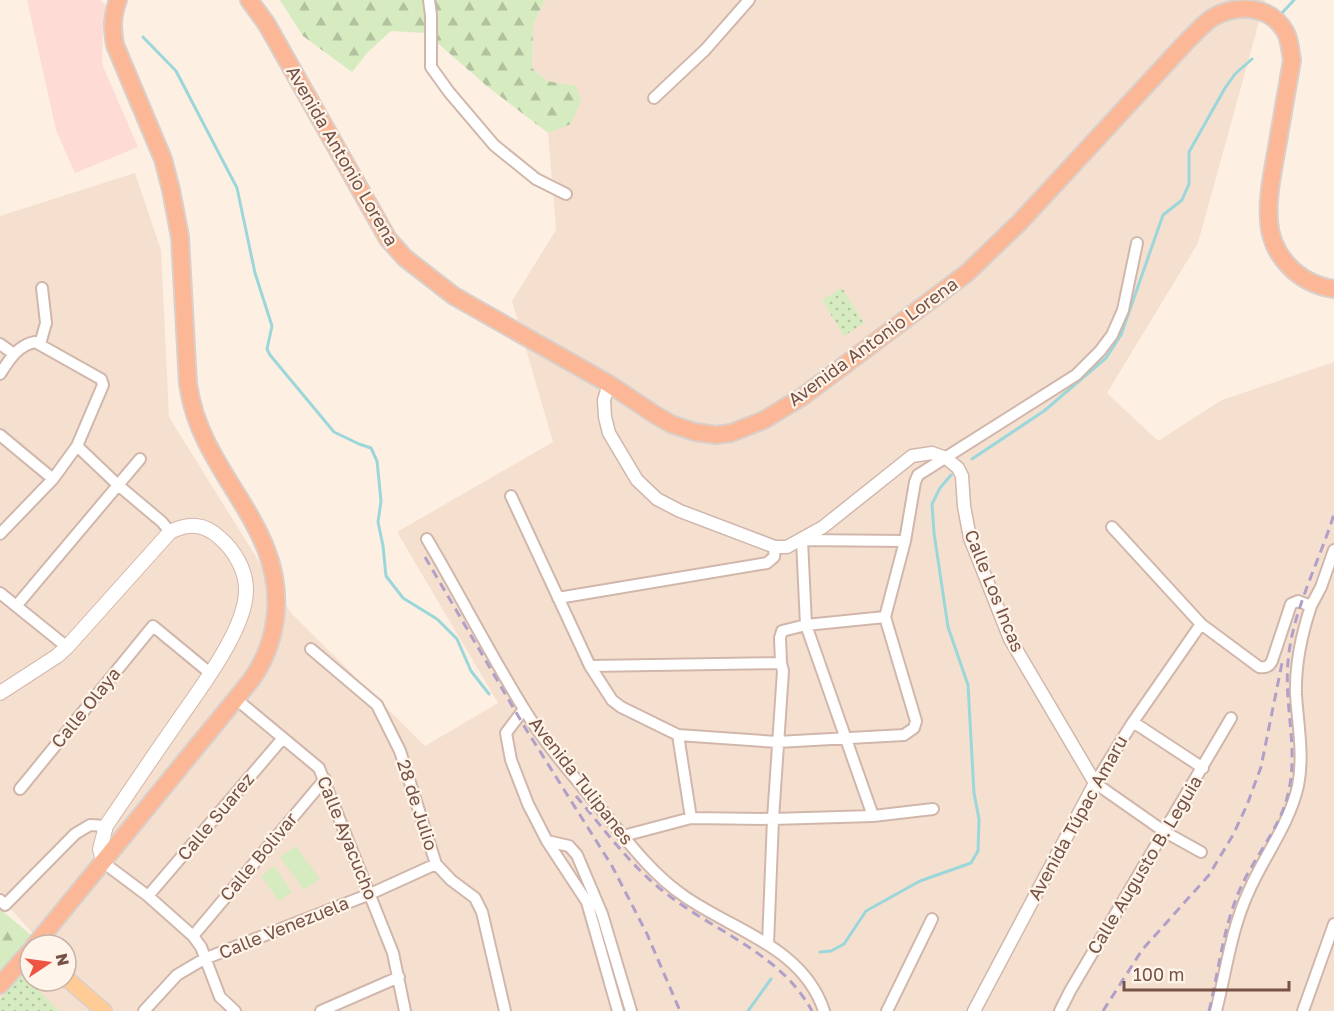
<svg xmlns="http://www.w3.org/2000/svg" width="1334" height="1011" viewBox="0 0 1334 1011" font-family="'Golos Text',sans-serif">
  <style>
    .residential { fill: #f5e0d0 }
    .commercial { fill: #fedcd5 }
    .grass { fill: url(#grass-dots) }
    .forest { fill: url(#forest-firs) }
    .garden { fill: #d6ebc0 }
    .lines { fill: none; stroke-linecap: round; stroke-linejoin: round }
    .stream { stroke: #9bd7da; stroke-width: 3 }
    .minor-casing { stroke: #d1b7ab; stroke-width: 14 }
    .tertiary-casing { stroke: #d1b7ab; stroke-width: 15 }
    .secondary-casing { stroke: #d4b6a8; stroke-width: 16 }
    .primary-casing { stroke: #d9cfcb; stroke-width: 18 }
    .trunk-casing { stroke: #d9cfcb; stroke-width: 20 }
    .minor { stroke: #fff; stroke-width: 10 }
    .tertiary { stroke: #fff; stroke-width: 12 }
    .secondary { stroke: #fff; stroke-width: 14 }
    .primary { stroke: #ffcc97; stroke-width: 15 }
    .trunk { stroke: #fcb896; stroke-width: 16 }
    .rail { stroke: #b0a0c7; stroke-width: 3; stroke-dasharray: 9 6; stroke-linecap: butt }
    .labels { text-anchor: middle; stroke-width: 4.5; stroke-linejoin: round; paint-order: stroke }
    .street-label { font-size: 18px; fill: #765247; stroke: #fff4e9 }
  </style>
  <defs>
    <pattern id="grass-dots" width="8" height="8" patternUnits="userSpaceOnUse" patternTransform="scale(1.5)"><rect width="8" height="8" fill="#d6ebc0"/><path d="M2 2h.1M6 6h.1" fill="none" stroke="#b2c19e" stroke-width="1.8" stroke-linecap="round"/></pattern>
    <pattern id="forest-firs" width="22" height="20" patternUnits="userSpaceOnUse" patternTransform="scale(1.5)"><rect width="22" height="20" fill="#d6ebc0"/><path d="M5 1l3.5 6h-7zM16 11l3.5 6h-7z" fill="#b2c19e"/></pattern>
  </defs>
  <rect width="100%" height="100%" fill="#fdefe2"/>
  <!-- residential -->
  <path class="residential" d="M545 0H1265L1198 243 1107 393 1158 441 1222 400 1334 362V1011H0V981L30 945V981H66V945H30L36 937 0 897V216L135 173 161 250 169 417 291 613 425 746 498 703 397 532 553 442 512 301 556 230 548 133 571 123 576 86 547 81 532 68 533 25Z"/>
  <!-- commercial -->
  <path class="commercial" d="M27 0H100L111 10 103 29 102 64 138 147 75 173 56 130Z"/>
  <!-- grass -->
  <path class="grass" d="M842 288 864 323 844 336 822 300Z
    M20 971 59 1011H0V1000Z"/>
  <!-- forest -->
  <path class="forest" d="M280 0H545L533 25 532 68 547 81 576 86 581 101 571 124 548 133 488 87 426 33 391 31 368 52 352 72 303 36Z
    M0 909 32 936 0 974Z"/>
  <!-- garden -->
  <path class="garden" d="M296 846 320 879 304 890 280 857Z
    M274 866 292 892 279 901 261 876Z"/>
  <g class="lines">
    <!-- stream -->
    <path class="stream" d="M1282 13 1294 0
      M143 37 176 71 237 188 255 273 272 326 267 349 270 355 334 432 359 444 371 448 377 461 381 501 378 522 383 546 386 576 403 598 437 619 457 639 471 671 489 694
      M972 459 1044 411 1106 358 1121 335 1163 215 1182 200 1189 184V152L1225 88 1235 74 1252 59
      M820 952 831 951 844 944 866 911 920 881 971 863 978 851 979 819 974 793 968 685 948 627 934 533 932 504 940 488 951 475
      M621 993 624 1011
      M748 1011 771 979"/>
    <!-- minor casing -->
    <g class="minor-casing">
      <path id="minor" d="M429 0 431 15V67L449 92 494 145 536 179 566 194
        M654 98 705 50 749 0
        M0 344 14 354
        M40 344 46 323 42 288
        M0 374C9 360 18 345 35 342L101 379 103 385 77 446 53 479 0 534
        M0 435 53 479
        M77 446 118 485 162 522 170 532
        M511 496 590 666 612 700 621 707 678 735 777 742 904 735 914 728 916 721 885 617 905 541 915 482 918 475 1076 375 1100 351 1112 335 1123 310 1137 243
        M1112 527 1201 624
        M427 539C460 595 490 654 524 709 547 747 577 780 605 814 629 843 652 874 684 896 734 931 803 947 824 1011
        M0 593 67 647
        M558 598 767 563 774 557 775 547
        M17 605 140 459
        M1311 606 1321 587 1334 550
        M311 649 377 705 400 751 436 864 451 880 475 898 482 912 505 1011
        M781 663 780 638 782 631 806 625 885 617
        M590 666 781 663 783 671 773 819 768 944
        M236 699 319 768 393 953 405 1011
        M524 709 506 733 511 760 528 804 547 841 587 902 618 1011
        M1133 722 1203 768
        M678 735 691 818
        M20 789 153 626 210 673
        M873 816 806 625 802 540 905 541
        M623 836 691 818 773 819 873 816 933 809
        M547 841 569 846 577 855 602 914 631 1011
        M1201 852 1165 832 1095 783 1133 722 1201 624 1259 667C1265 668 1269 667 1272 661L1291 604 1298 601 1311 606C1301 636 1295 664 1296 695 1298 725 1304 756 1298 786 1289 825 1264 856 1248 893 1231 930 1226 972 1216 1011
        M104 863 148 896 193 936 201 947 220 997 235 1011
        M148 896 283 738
        M0 900 5 905 75 834 90 825 106 826
        M193 936 325 779
        M144 1011 177 975 204 959 370 894 436 864
        M321 1011 399 977
        M887 1011 932 919
        M1060 1011 1070 991 1231 718
        M1303 1011 1334 924"/>
    </g>
    <!-- tertiary casing -->
    <g class="tertiary-casing">
      <path id="tertiary" d="M609 384 604 400 605 417 609 433 637 480 657 499 680 511 775 547H787L823 527 912 456 932 453 946 458 958 468 962 476 964 506 970 538 1010 639 1095 783 974 1011"/>
    </g>
    <!-- secondary casing -->
    <g class="secondary-casing">
      <path id="secondary" d="M0 693 57 656 67 647 170 532C189 523 204 523 220 538 234 550 246 570 246 589 247 629 198 691 175 725 152 758 129 792 106 826L100 849 104 863"/>
    </g>
    <!-- primary casing -->
    <g class="primary-casing">
      <path id="primary" d="M66 978 104 1011"/>
    </g>
    <!-- trunk casing -->
    <g class="trunk-casing">
      <path id="trunk" d="M249 0 266 23 388 239 405 258 454 296 609 384 654 414 671 424 695 432 716 435 731 433 764 420 802 397 967 273 1020 222 1188 40C1196 33 1204 23 1212 18 1237 3 1271 5 1286 33 1290 41 1290 50 1292 60 1287 89 1282 118 1277 147 1273 171 1267 196 1269 221 1271 256 1299 284 1334 289
        M35 945 252 679C265 660 272 642 275 620 285 547 235 501 206 441 197 423 191 404 188 384L180 237 171 190 163 159 115 45C112 28 112 16 118 0
        M0 985 30 951"/>
    </g>
    <!-- minor -->
    <use href="#minor" class="minor"/>
    <!-- tertiary -->
    <use href="#tertiary" class="tertiary"/>
    <!-- secondary -->
    <use href="#secondary" class="secondary"/>
    <!-- primary -->
    <use href="#primary" class="primary"/>
    <!-- trunk -->
    <use href="#trunk" class="trunk"/>
    <!-- rail -->
    <path class="rail" d="M425 557 524 726 612 866 647 934 680 1011
      M576 796C603 828 630 865 663 891 712 931 780 952 812 1011
      M1103 1011 1142 950 1209 875 1233 835 1247 805 1261 767 1282 663
      M1209 1011C1219 970 1223 926 1241 887 1255 856 1280 828 1288 794 1299 750 1284 706 1288 662 1292 611 1319 563 1334 514"/>
  </g>
  <g class="labels">
    <!-- street labels -->
    <g class="street-label">
      <text transform="translate(342 156) rotate(60)" y="6">Avenida Antonio Lorena</text>
      <text transform="translate(873 342) rotate(-36)" y="6">Avenida Antonio Lorena</text>
      <text transform="translate(994 591) rotate(68)" y="6">Calle Los Incas</text>
      <text transform="translate(86 708) rotate(-51)" y="6">Calle Olaya</text>
      <text transform="translate(581 781) rotate(52)" y="6">Avenida Tulipanes</text>
      <text transform="translate(417 805) rotate(72)" y="6">28 de Julio</text>
      <text transform="translate(216 817) rotate(-50)" y="6">Calle Suarez</text>
      <text transform="translate(1078 818) rotate(-61)" y="6">Avenida Túpac Amaru</text>
      <text transform="translate(347 838) rotate(68)" y="6">Calle Ayacucho</text>
      <text transform="translate(259 857) rotate(-50)" y="6">Calle Bolivar</text>
      <text transform="translate(1145 865) rotate(-59)" y="6">Calle Augusto B. Leguia</text>
      <text transform="translate(284 928) rotate(-22)" y="6">Calle Venezuela</text>
    </g>
  </g>
  <!-- north arrow -->
  <g transform="translate(48 963) rotate(77)"><circle r="28" fill="#fff4e9" stroke="#c8b3a8" stroke-width="1.5"/>
  <path d="M0-4.5L10 22L0 15L-10 22Z" fill="#ed5441"/>
  <text y="-9" font-size="16" font-weight="bold" text-anchor="middle" fill="#765247">N</text>
  </g>
  <!-- scale -->
  <path d="M1124 981v9h165v-9" fill="none" stroke="#765247" stroke-width="3"/>
  <text x="1133" y="981" font-size="18" fill="#765247" stroke="#fff4e9" stroke-width="4.5" paint-order="stroke">100 m</text>
</svg>
